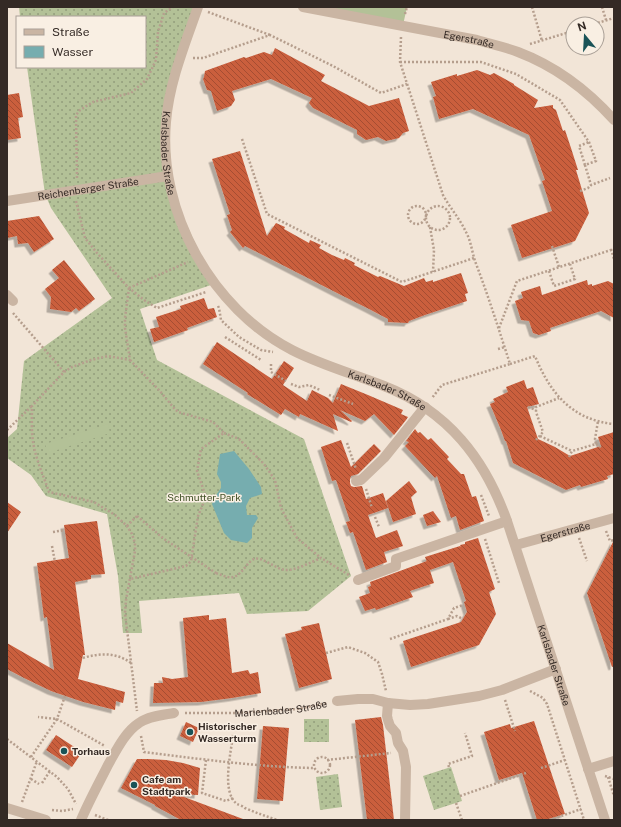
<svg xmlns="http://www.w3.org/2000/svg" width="621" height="827" viewBox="0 0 621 827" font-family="'Public Sans',sans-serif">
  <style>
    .grass { fill: url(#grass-dots) }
    .pitch { fill: #b3c197 }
    .water { fill: #76adaf }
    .building { fill: url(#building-back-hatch); filter: url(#shadow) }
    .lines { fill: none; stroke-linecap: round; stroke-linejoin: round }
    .path { stroke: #b59e8d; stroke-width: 2.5; stroke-dasharray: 2 2; stroke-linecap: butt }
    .minor { stroke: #cab5a3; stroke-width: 10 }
    .path-bridge { stroke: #b59e8d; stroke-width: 2.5; stroke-dasharray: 2 2; stroke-linecap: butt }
    .poi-dot { fill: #1a5357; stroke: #f9efe3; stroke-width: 1.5 }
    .labels { text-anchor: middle; stroke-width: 3; stroke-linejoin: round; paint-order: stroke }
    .street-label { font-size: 10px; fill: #342a25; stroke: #f9efe3 }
    .park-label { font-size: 10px; fill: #445329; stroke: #f9efe3 }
    .poi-label { font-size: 10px; font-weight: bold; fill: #342a25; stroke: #f9efe3; text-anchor: start }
  </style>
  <defs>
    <pattern id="grass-dots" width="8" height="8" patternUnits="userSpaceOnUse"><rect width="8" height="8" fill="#b3c197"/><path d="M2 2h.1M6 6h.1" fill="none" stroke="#929d7b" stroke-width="1.8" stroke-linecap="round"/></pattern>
    <pattern id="building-back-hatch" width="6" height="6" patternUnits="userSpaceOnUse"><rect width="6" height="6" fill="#ca5e3d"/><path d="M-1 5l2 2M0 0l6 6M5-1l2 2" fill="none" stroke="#a54e33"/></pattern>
    <filter id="shadow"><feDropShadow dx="-3.5" dy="3.5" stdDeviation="0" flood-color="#0004"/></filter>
  </defs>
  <rect width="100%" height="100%" fill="#f2e5d7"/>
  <!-- grass -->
  <path class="grass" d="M19 7H198L168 106 172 193 214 284 140 309 157 360 304 439 351 576 308 611 247 614 239 593 139 601 142 633H123L118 576 107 514 46 496 31 475 7 458V438L17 429 24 361 112 298 51 208 45 194 27 67H145V17H20Z
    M304 719H329V742H304Z
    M451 767 462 801 434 810 423 776Z
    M338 774 342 807 320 810 316 777Z"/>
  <!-- pitch -->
  <path class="pitch" d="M303 7H407L403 25Z
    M108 424 110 433 48 453 45 444Z"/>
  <!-- water -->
  <path class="water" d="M234 451 249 469 261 487 262 494 250 498 246 506 247 515H256L258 518 252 528V538L247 543 231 540 224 533 212 504 214 498 221 488V482L217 474 220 454Z"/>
  <!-- building -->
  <path class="building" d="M275 48 325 75 321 81 369 106 399 98 409 131 403 133 399 138 386 141 378 137 366 140 357 134V130L313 108 309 103 312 98 271 79 232 91 235 100 231 106 217 111 211 91 207 90 203 79 204 77 205 71 244 57 246 58 264 52 272 55Z
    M477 70 490 75 494 73 514 84V85L538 100 534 108 553 105V108L556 110 563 131 565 130 571 148 578 170H576L589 213 575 241 522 258 511 225 552 211 542 181 545 180 529 135 473 109 439 119 433 97 436 96 431 82 457 74V76Z
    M19 93 23 117 18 118 21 138 7 140V95Z
    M240 151 267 236 276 223 285 227 284 229 309 243 310 240 321 245 319 248 332 255 344 260 345 258 355 263 354 265 378 277 380 276 404 286 424 278 426 282 433 280V282L461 273 468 293 465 294 467 301 425 315 409 321 408 323 388 322V319L369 309 339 294 245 246 243 248 230 232 232 230 227 215 230 214 212 159Z
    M39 216 54 239 34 252 28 243 18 244 17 236 7 238V221Z
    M64 260 95 299 79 311 76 308 71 312 50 309 51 297 45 289 59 278 52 270Z
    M587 280 588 285 592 284V286L608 281 614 284V318L601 311 550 328 551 331 539 335 533 333 529 321 521 320 515 301 523 298 521 292 540 286 542 295Z
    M204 298 208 309 214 308 217 317 187 328 188 330 154 342 150 329 159 327 156 317 181 309 180 306Z
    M217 342 272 379 284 361 294 368 283 385 307 401 312 390 328 398 333 403 341 384 368 395 403 410 401 414 408 417 406 420 394 435 374 414 365 421 340 410 352 421 351 422 333 414 338 431 300 414 299 417 285 409 281 415 247 394 248 393 203 364Z
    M524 380 527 389 533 387 539 404 527 407 538 439 555 447 570 456 601 446 598 437 614 432V474L607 476 608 479 581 487 580 485 566 490 513 463 506 441H505L501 430 490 404 495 402 493 399 508 392 506 387Z
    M415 429 418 433 420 432 428 440 431 438 449 457 447 459 461 474H464L472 497 476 496 484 521 460 530 456 516 451 518 437 476 435 478 405 446 409 442 406 441Z
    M341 440 351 467 374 444 381 451 358 474 351 476 350 479V483L351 486 354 487 362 486 366 499 383 493 388 508 368 515 376 538 397 530 403 546 384 552 387 562 366 570 353 532 350 533 346 522 350 521 336 480 332 481 321 447Z
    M409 481 417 492 411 497 416 514 393 522 386 501Z
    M7 502 21 512 7 533Z
    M433 511 441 522 427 526 423 515Z
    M97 521 105 574 91 575V579L75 582 85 655H83L78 679 125 692 123 703 116 701 115 710 83 702 51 691 24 678 7 669V643L54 670 47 617 44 618 37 563 69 558 64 525Z
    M478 538 495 589 489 592 496 614 479 645 411 667 403 641 461 622 467 612 464 602 466 601 453 562 430 570 425 557 460 546 461 547 460 545 465 544V542Z
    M614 540V666L612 667 587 593Z
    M427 561 434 583 410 591 413 597 376 610 375 608 365 611 359 597 370 593 368 587 371 586 370 582Z
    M209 615V620L226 618 232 673 248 670 250 674 258 672 261 693 232 698 201 702 153 703 154 683H163L162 677 172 679 188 677 183 618Z
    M319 623 332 679 299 688 285 634 302 630 301 627Z
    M381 717 383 725 394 820H367L355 720Z
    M534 721 565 814 545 820H537L522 773 499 780 484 732 510 724 511 728Z
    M186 722 199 728 193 742 180 736Z
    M263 726 289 728 283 801 257 799Z
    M56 735 82 752 72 767 46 750Z
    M137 759H148L166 760 183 763 200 768 198 795 176 794 243 819V820H181L155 806V805L121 788Z"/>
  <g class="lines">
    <!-- path -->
    <g class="path">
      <path d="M532 7 542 41"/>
      <path d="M602 7 606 20"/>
      <path d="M208 12 270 35"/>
      <path d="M405 14 407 7"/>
      <path d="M594 24 614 18"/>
      <path d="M401 37 400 62 443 195C450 208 460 219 466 232 471 241 472 252 475 261 488 295 499 330 510 364L442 385 432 398"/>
      <path d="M530 44 573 31"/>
      <path d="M193 58H203L270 35 333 66 381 93 407 84"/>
      <path d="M400 62H481L516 74 560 100 589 142 596 161 585 165 591 185 610 178"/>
      <path d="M242 139 267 214 402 282 474 258"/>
      <path d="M585 165 579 146 589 142"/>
      <path d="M77 178 76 115 80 110 93 102 131 93 147 79 156 60 158 32 164 13 173 7"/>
      <path d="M580 191 588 188 591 185"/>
      <path d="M76 201 85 238 97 253 129 288 144 300 157 308 206 292"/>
      <circle cx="438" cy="218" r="12"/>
      <circle cx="417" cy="215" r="9"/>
      <path d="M430 227 434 250 433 272"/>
      <path d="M552 246 559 267"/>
      <path d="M611 249 614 259"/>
      <path d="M549 271 554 286 575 279 570 264"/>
      <path d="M129 288 125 318V328L130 360 108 356 91 360 72 367 64 372 32 406C32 419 31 434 34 447 37 462 44 477 49 492L94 502 115 515 127 526 132 534 135 543V551L126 600 125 613 137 711"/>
      <path d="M129 288 188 262"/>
      <path d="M218 306 219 308 221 320 239 337 261 350 273 352"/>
      <path d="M13 313 64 372"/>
      <path d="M499 328 517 281 614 249"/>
      <path d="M225 337 261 360"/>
      <path d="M498 349 505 347"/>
      <path d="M130 360 159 390 173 407 178 412 213 422 224 433 201 449 197 471 206 497 198 516 191 561 186 566 130 579"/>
      <path d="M271 364V372L286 381"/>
      <path d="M510 364 535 356C550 393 572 420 614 424"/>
      <path d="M291 384 299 387 309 385 320 390"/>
      <path d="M329 395 353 404"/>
      <path d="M528 407 536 410"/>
      <path d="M7 430 32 406"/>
      <path d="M224 433 239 439 264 464 275 480 281 508 297 538 321 558"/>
      <path d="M540 436 572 451"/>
      <path d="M536 440 543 432 536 412V407L559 398"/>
      <path d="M347 443 356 469"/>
      <path d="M596 444 601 447"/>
      <path d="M569 457 572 451 596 444 595 439 598 421"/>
      <path d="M366 489 372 508"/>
      <path d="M481 495 489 516"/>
      <path d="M375 517 379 527"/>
      <path d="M127 526 137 516"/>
      <path d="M606 531 610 541 614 540"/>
      <path d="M53 532 65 530"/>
      <path d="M579 538 587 561"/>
      <path d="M485 539 499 583"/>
      <path d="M52 546 55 562"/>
      <path d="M216 573C233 580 236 579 247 565 249 563 251 560 254 559 262 556 276 569 285 570 295 571 311 562 321 558L349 575"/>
      <path d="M448 619 457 616 463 619"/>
      <path d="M390 639 448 619 454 608 463 605"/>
      <path d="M326 653 348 647 365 653 378 662 382 674 386 691"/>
      <path d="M83 658C99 653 116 652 131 663"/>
      <path d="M530 691 543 698 547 704 584 820"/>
      <path d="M65 696 57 719 105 746"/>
      <path d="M505 700 515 731"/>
      <path id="s1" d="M185 713H235L297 709 327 703"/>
      <path d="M233 735C231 753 221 792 237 804 239 805 243 806 245 808 256 813 266 816 277 820"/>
      <path d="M141 736 144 752C201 759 257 767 314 768"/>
      <path d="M7 739 57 777 68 789 76 804"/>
      <circle cx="322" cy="765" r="8"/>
      <path d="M31 757 57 719 38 717"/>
      <path d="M206 760 202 793 226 801 233 798"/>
      <path d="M327 760 391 753"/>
      <path d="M449 767 448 764 472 756 465 733"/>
      <path d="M541 768 565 760"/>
      <path d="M605 776 614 779"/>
      <path d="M608 777 614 796"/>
      <path d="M31 779 39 784"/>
      <path d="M42 783 50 771"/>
      <path d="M460 796 526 773"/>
      <path d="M22 802 37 761"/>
      <path d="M456 803 462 820"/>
      <path d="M52 810 62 811 73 809"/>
      <path d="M95 815 108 820"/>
      <path d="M550 820 581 809"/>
    </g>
    <!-- minor -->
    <g class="minor">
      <path id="s2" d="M198 7C185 44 169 83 166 122 158 212 212 309 292 350 321 365 354 374 384 386 448 411 485 459 507 521L605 820"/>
      <path id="s3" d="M303 7 477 40C491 44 505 47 518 52 555 66 588 91 614 120"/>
      <path id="s4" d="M7 201 168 176"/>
      <path d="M7 295 13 301"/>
      <path d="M356 481 361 480 384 458 425 407"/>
      <path id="s5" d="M516 545 614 518"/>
      <path d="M358 580 396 566V559L507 521"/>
      <path d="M337 701 358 699H373L388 703 410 705 428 704 479 696 502 690 556 669"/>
      <path d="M388 703 387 716 388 720 390 726 396 733 398 743 403 751 406 767 405 820"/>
      <path d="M588 769 614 761"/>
      <path d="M7 808 46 820"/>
      <path d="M81 820C89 801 99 783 108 765 116 751 125 732 139 723 149 716 163 715 174 713"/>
    </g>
    <!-- path-bridge -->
    <path class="path-bridge" d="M137 516 164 539 216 573"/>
  </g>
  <!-- markers -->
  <g class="poi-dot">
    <circle cx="190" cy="732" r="4"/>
    <circle cx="64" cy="751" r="4"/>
    <circle cx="134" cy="785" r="4"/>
  </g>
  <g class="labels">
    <!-- street labels -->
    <g class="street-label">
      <text dy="4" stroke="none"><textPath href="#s3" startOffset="169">Egerstraße</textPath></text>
      <text dy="4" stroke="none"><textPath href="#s2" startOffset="151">Karlsbader Straße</textPath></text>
      <text dy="4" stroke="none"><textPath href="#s4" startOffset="82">Reichenberger Straße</textPath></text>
      <text dy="4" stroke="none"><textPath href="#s2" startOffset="498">Karlsbader Straße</textPath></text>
      <text dy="4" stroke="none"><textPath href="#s5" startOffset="51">Egerstraße</textPath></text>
      <text dy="4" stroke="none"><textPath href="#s2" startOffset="834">Karlsbader Straße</textPath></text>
      <text dy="4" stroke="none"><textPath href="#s1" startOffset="96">Marienbader Straße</textPath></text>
    </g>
    <!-- park labels -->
    <g class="park-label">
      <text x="204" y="501">Schmutter-Park</text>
    </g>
    <!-- poi labels -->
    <g class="poi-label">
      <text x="198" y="730">Historischer<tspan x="198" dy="12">Wasserturm</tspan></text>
      <text x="72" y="755">Torhaus</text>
      <text x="142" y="783">Cafe am<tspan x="142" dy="12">Stadtpark</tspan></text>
    </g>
  </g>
  <!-- border -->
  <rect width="621" height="827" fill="none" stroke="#342a25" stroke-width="16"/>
  <!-- legend -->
  <rect x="16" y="16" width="130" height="52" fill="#f9efe3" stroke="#aaa097"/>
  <rect x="24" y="29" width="20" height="6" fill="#cab5a3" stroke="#aaa097"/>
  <text x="52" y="36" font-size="12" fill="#342a25">Straße</text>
  <rect x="24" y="46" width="20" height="12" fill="#76adaf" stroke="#aaa097"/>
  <text x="52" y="56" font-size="12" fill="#342a25">Wasser</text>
  <!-- north arrow -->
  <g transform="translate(585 36) rotate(342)"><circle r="19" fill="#f9efe3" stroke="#aaa097"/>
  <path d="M0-3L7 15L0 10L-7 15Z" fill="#1a5357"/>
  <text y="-6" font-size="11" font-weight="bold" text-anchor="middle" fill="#342a25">N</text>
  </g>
</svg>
